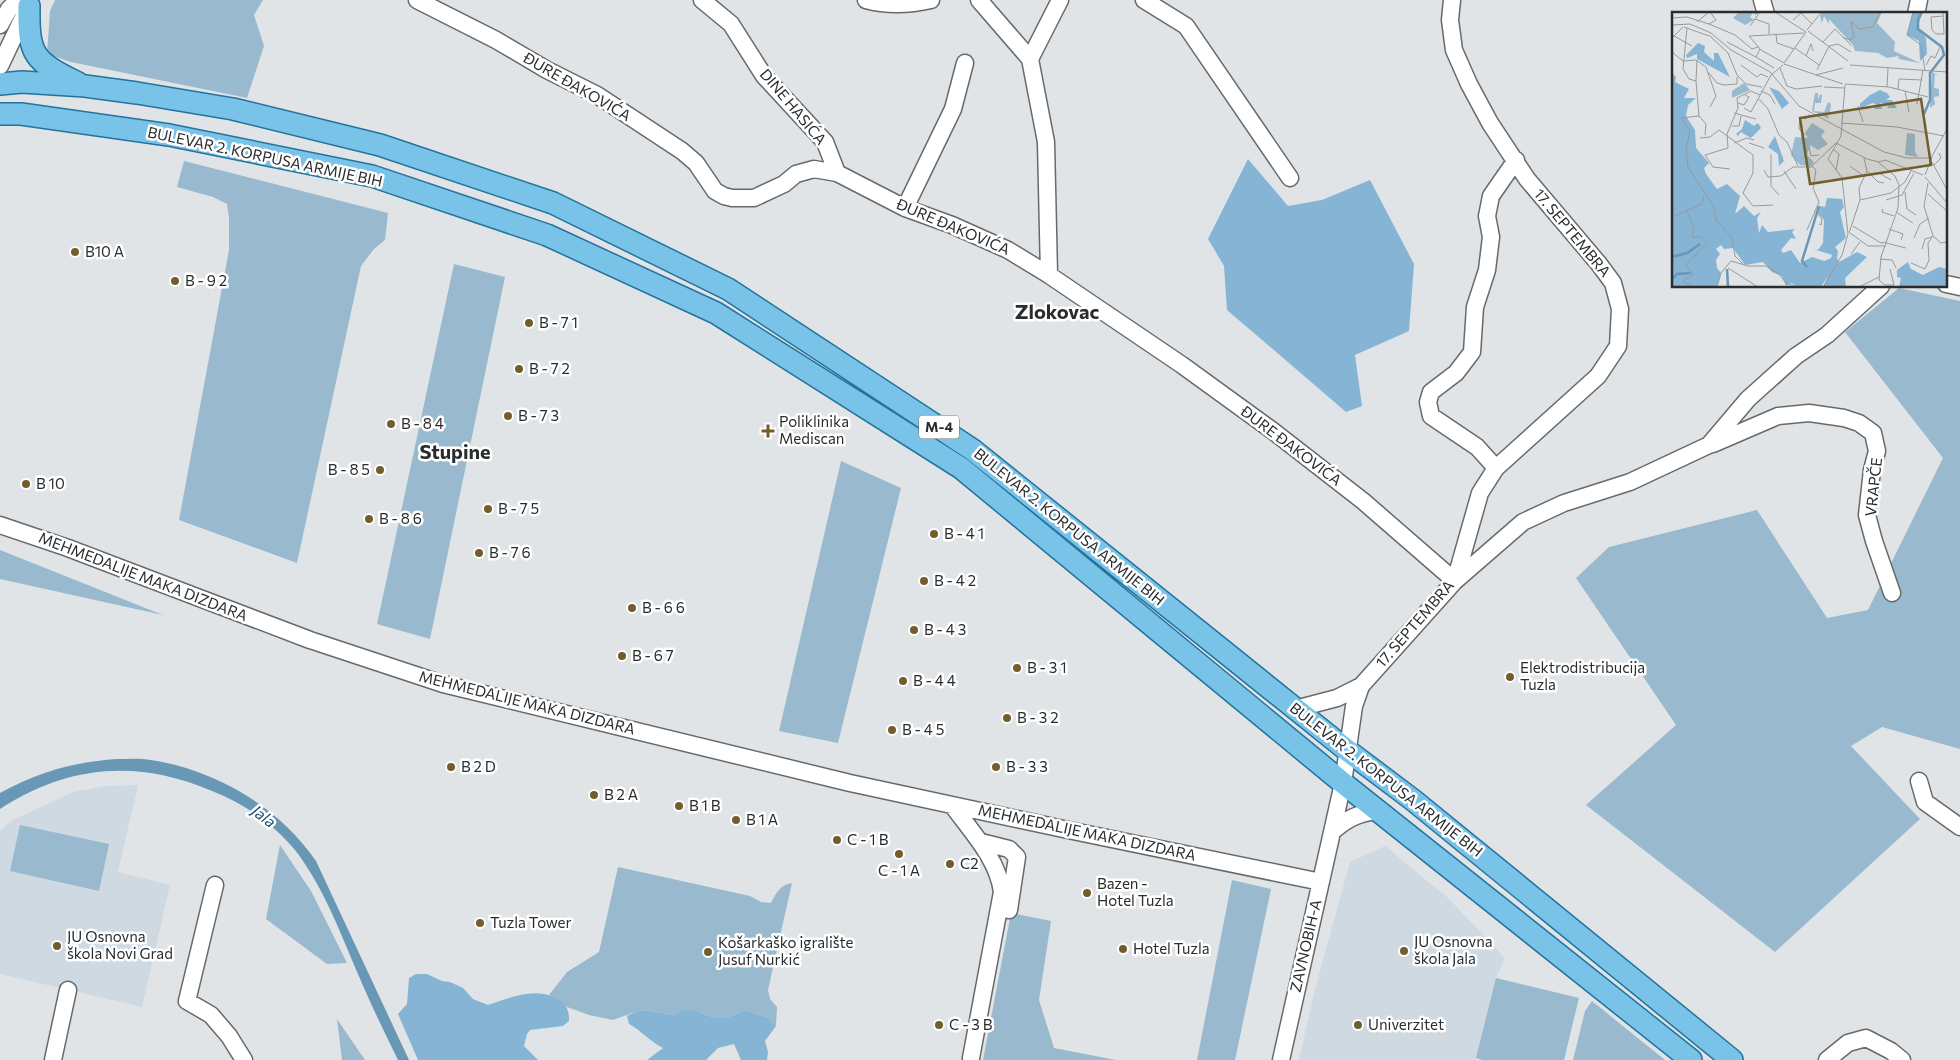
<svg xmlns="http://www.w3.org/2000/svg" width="1960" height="1060" viewBox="0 0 1960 1060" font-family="Commissioner,sans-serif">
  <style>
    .built { fill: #ced9e1 }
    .green { fill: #99b9cf }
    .forest { fill: #85b4d4 }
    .water { fill: #6997b6 }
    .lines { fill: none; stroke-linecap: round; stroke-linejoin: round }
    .minor-casing { stroke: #676a6c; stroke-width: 19 }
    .major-casing { stroke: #23739c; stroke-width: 24 }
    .minor { stroke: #fff; stroke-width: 16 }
    .major { stroke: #79c2e8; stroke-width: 21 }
    .poi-dot { fill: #725e2d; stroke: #fff; stroke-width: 2 }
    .labels { text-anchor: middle; stroke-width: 5; stroke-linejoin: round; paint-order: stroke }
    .shield { fill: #fff; stroke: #6a6b6c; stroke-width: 1 }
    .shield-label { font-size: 14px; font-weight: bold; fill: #2a2c2d }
    .street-label { font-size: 15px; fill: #2a2c2d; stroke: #fff }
    .poi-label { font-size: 15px; fill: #2a2c2d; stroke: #fff; text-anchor: start }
    .water-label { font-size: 16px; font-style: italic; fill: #185171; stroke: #fff }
    .district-label { font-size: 20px; font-weight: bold; fill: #2a2c2d; stroke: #fff }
    .inset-river { fill: none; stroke: #6997b6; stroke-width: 2.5 }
    .inset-road { fill: none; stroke: #979a9d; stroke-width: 1 }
    .view { fill: #725e2d; fill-opacity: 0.15; stroke: #725e2d; stroke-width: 2.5 }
    .inset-edge { fill: none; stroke: #2a2c2d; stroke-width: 2.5 }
  </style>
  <rect width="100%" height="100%" fill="#e0e4e7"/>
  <!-- built -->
  <path class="built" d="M138 785 118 872 170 885 142 1007 0 974V831L11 821 73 792 106 786Z
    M1385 846 1448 898 1505 958 1496 978 1476 1060H1299L1315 989 1350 862Z"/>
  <!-- green -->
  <path class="green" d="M55 0H263L254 15 264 46 247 98 71 62 47 54 50 11Z
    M184 161 388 213 385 240 374 249 361 266 297 563 179 520 229 250V218L227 204 213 197 177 187Z
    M454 264 505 277 430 639 377 624Z
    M1899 288 1960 301V749L1882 727 1851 746 1920 819 1775 952 1586 805 1676 725 1576 578 1609 547 1757 510 1827 618 1868 610 1943 458 1845 332Z
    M841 461 901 488 838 743 779 731Z
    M0 550 163 615 0 579Z
    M20 825 109 844 99 891 10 871Z
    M280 845 311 891 347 963 327 964 266 919Z
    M618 867 750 896 761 902 771 903C776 893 780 885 792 883L768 990 770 999 777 1007 776 1026 768 1018 746 1010 726 1018H715L699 1012 675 1015 646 1010 635 1012 613 1020 589 1015 567 1007 560 1000 549 995 567 972 599 952Z
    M1232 880 1271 889 1235 1060H1197Z
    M1011 913 1051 921 1039 1000 1054 1048 1116 1060H983Z
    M1496 978 1579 998 1564 1060H1482L1476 1058Z
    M1592 1001 1665 1060H1573L1585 1011Z
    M337 1019 365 1060H342Z"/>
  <!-- forest -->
  <path class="forest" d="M1248 159 1288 206 1322 200 1370 180 1414 264 1409 331 1355 355 1362 406 1346 412 1227 310 1224 266 1208 239Z
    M416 974H427L442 981 450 982 463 988 473 999 488 1005C510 998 533 987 556 998 561 1000 566 1004 567 1009 569 1012 569 1017 569 1021L563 1026 530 1030 527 1034 524 1046 538 1060H418L398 1014 407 1004 409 978Z
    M646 1010 674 1015 684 1010 699 1012 715 1018H726L746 1010 768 1018 776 1026 765 1041 768 1052 767 1060H741L734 1044 718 1048 706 1060H647L663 1048C650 1042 641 1030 629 1024L627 1016 635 1012Z"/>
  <!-- water -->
  <path class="water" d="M117 759C128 759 140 758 151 760 216 770 279 807 316 861L409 1060H398C384 1031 370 1003 358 974 340 932 323 886 295 850 273 823 243 803 212 791 137 759 68 765 0 809V793C38 772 74 762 117 759Z"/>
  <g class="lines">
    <!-- minor casing -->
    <g class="minor-casing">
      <path id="minor" d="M417 0 496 40 547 70 597 95 682 151 696 163 715 191 724 196 732 198H754L784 184 796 174 814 169 837 173 905 208 952 225 1008 250 1049 275 1182 365 1273 431 1363 501 1455 581 1523 522 1564 503 1630 482 1709 445 1748 399 1796 356 1827 335 1881 286
        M702 0 731 24 764 76 825 142 837 173
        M866 0C888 6 909 5 931 0
        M979 0 1030 59
        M1144 0 1186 26 1290 178
        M1762 0 1766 14
        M1916 14 1919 0
        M0 25 9 9 18 0
        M0 66 28 7
        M905 208 953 109 965 63
        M1049 275 1046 142 1030 59 1060 0
        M1946 284 1960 287
        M1713 444 1778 416 1809 413 1844 418 1859 423 1873 433 1877 451 1872 470 1867 515 1874 541 1892 593
        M1496 468 1477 447 1431 416 1428 402 1431 392 1456 373 1472 352 1475 307 1487 270 1491 237 1487 216 1491 196 1516 160
        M0 525 68 548 310 640 443 684 850 783 1068 830 1321 882
        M1295 709 1337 698 1361 686
        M1919 781 1925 802 1960 827
        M952 805C971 831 998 859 1002 892L971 1058
        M1332 832C1346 819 1358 813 1378 811
        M981 842 1009 849 1017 857 1009 910
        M215 885 187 1001 211 1015 229 1036 244 1060
        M53 1060 68 990
        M1281 1060 1343 783 1354 706 1361 686 1455 581 1480 493 1496 468 1598 376 1618 346 1620 309 1613 283 1599 264 1527 179 1490 123 1469 84 1454 50 1450 20 1452 0
        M1827 1060 1848 1043 1866 1038 1891 1051 1902 1060"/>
    </g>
    <!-- major casing -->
    <g class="major-casing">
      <path id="major" d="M29 6C28 56 34 61 78 83
        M0 84 22 82 85 86 137 93 233 109 380 145 553 203 728 289 973 450 1348 751 1413 800 1732 1060
        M0 114H21L169 135 372 176 547 235 716 313 961 468 1343 783 1691 1060"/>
    </g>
    <!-- minor -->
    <use href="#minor" class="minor"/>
    <!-- major -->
    <use href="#major" class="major"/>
  </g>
  <!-- markers -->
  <g class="poi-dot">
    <circle cx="75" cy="252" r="5"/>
    <circle cx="175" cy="281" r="5"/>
    <circle cx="529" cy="323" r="5"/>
    <circle cx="519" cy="369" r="5"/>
    <circle cx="508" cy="416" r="5"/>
    <circle cx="391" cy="424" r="5"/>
    <path d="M765.5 423.5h5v5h5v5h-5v5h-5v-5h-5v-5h5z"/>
    <circle cx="380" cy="470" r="5"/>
    <circle cx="26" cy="484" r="5"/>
    <circle cx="488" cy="509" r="5"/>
    <circle cx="369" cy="519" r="5"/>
    <circle cx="934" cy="534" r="5"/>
    <circle cx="479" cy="553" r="5"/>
    <circle cx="924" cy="581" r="5"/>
    <circle cx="632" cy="608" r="5"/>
    <circle cx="914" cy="630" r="5"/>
    <circle cx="622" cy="656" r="5"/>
    <circle cx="1017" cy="668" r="5"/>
    <circle cx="1510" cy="677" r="5"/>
    <circle cx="903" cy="681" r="5"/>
    <circle cx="1007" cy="718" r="5"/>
    <circle cx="892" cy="730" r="5"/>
    <circle cx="451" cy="767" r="5"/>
    <circle cx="996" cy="767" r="5"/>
    <circle cx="594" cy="795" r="5"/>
    <circle cx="679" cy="806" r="5"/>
    <circle cx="736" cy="820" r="5"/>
    <circle cx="837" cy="840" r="5"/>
    <circle cx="899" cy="854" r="5"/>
    <circle cx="950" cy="864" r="5"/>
    <circle cx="1087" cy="893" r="5"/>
    <circle cx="480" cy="923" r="5"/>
    <circle cx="57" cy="946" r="5"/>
    <circle cx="1123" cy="949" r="5"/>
    <circle cx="1404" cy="951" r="5"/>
    <circle cx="708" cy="952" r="5"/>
    <circle cx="939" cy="1025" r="5"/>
    <circle cx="1358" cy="1025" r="5"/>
  </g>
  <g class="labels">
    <!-- shield labels -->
    <rect class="shield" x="919" y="415.5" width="40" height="23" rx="4"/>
    <g class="shield-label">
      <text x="939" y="432">M-4</text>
    </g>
    <!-- street labels -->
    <g class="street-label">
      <text transform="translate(577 87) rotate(30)" y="5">ĐURE ĐAKOVIĆA</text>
      <text transform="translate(793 107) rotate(50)" y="5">DINE HASIĆA</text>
      <text transform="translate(265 157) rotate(12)" y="5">BULEVAR 2. KORPUSA ARMIJE BIH</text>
      <text transform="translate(953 227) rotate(23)" y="5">ĐURE ĐAKOVIĆA</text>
      <text transform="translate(1572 233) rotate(50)" y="5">17. SEPTEMBRA</text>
      <text transform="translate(1291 446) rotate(37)" y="5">ĐURE ĐAKOVIĆA</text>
      <text transform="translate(1874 487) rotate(-84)" y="5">VRAPČE</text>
      <text transform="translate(1069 527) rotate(39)" y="5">BULEVAR 2. KORPUSA ARMIJE BIH</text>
      <text transform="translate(143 577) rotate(21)" y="5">MEHMEDALIJE MAKA DIZDARA</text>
      <text transform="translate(1415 624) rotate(-49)" y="5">17. SEPTEMBRA</text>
      <text transform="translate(527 703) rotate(14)" y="5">MEHMEDALIJE MAKA DIZDARA</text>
      <text transform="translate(1386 780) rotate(38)" y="5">BULEVAR 2. KORPUSA ARMIJE BIH</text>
      <text transform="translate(1087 833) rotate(12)" y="5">MEHMEDALIJE MAKA DIZDARA</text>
      <text transform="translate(1306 946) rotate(-77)" y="5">ZAVNOBIH-A</text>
    </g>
    <!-- poi labels -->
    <g class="poi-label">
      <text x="85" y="257">B10 A</text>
      <text x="185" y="286">B - 9 2</text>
      <text x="539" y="328">B - 7 1</text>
      <text x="529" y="374">B - 7 2</text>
      <text x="518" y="421">B - 7 3</text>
      <text x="779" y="427">Poliklinika<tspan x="779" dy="17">Mediscan</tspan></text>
      <text x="401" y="429">B - 8 4</text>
      <text x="370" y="475" text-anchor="end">B - 8 5</text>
      <text x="36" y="489">B 10</text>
      <text x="498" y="514">B - 7 5</text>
      <text x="379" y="524">B - 8 6</text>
      <text x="944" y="539">B - 4 1</text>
      <text x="489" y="558">B - 7 6</text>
      <text x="934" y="586">B - 4 2</text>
      <text x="642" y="613">B - 6 6</text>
      <text x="924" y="635">B - 4 3</text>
      <text x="632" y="661">B - 6 7</text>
      <text x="1027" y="673">B - 3 1</text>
      <text x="1520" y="673">Elektrodistribucija<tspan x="1520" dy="17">Tuzla</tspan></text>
      <text x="913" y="686">B - 4 4</text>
      <text x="1017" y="723">B - 3 2</text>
      <text x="902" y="735">B - 4 5</text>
      <text x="461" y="772">B 2 D</text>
      <text x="1006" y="772">B - 3 3</text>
      <text x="604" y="800">B 2 A</text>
      <text x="689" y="811">B 1 B</text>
      <text x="746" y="825">B 1 A</text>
      <text x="847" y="845">C - 1 B</text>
      <text x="960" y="869">C2</text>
      <text x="899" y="876" text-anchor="middle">C - 1 A</text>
      <text x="1097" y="889">Bazen -<tspan x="1097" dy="17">Hotel Tuzla</tspan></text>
      <text x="490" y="928">Tuzla Tower</text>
      <text x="67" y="942">JU Osnovna<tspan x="67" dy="17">škola Novi Grad</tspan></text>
      <text x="1414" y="947">JU Osnovna<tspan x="1414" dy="17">škola Jala</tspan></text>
      <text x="718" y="948">Košarkaško igralište<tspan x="718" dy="17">Jusuf Nurkić</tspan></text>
      <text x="1133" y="954">Hotel Tuzla</text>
      <text x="949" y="1030">C - 3 B</text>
      <text x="1368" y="1030">Univerzitet</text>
    </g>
    <!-- water labels -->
    <g class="water-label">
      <text transform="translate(264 816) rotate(37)" y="6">Jala</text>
    </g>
    <!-- district labels -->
    <g class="district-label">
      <text x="1057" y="319">Zlokovac</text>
      <text x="455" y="459">Stupine</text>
    </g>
  </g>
  <!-- overview -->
  <g transform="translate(1672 12)">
    <rect width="275" height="275" fill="#e0e4e7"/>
    <path d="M67 0H87L84 3 81 1 78 5 82 8 73 13 61 6ZM147 0H210L205 11 223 30 222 39 248 51 227 47 226 44 215 46 206 41 183 39 181 33 157 7V12L152 4 150 11ZM260 60 268 64 263 62 262 76 267 77V84L262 85 263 92 258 96ZM72 71 78 78 60 86V79ZM143 81H146V88L148 82 150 83 149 91H143L142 99 152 100 156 90 159 92 158 100H155L157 107 140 99ZM140 111 153 119 149 124 156 132 146 138 138 133 135 143 142 150 139 154 128 153 119 143 123 125 136 126 133 121ZM235 121 243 122V140L246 145 233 143Z" fill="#99b9cf"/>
    <path d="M241 0H250L246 15 254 26 255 42 248 49 247 29 235 23ZM26 31 33 34 32 40 42 49V41H46L58 65 25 47V42L15 46 14 43ZM0 61 4 65 3 70 17 77 12 86H24L16 93 14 104 23 118 24 136 37 151 32 156 34 162 45 177 55 172 68 184 63 202 72 194 82 204 89 200 85 206 87 221 90 213 96 220 123 217 120 220 124 227 119 226 109 238 111 241 119 238 128 251 140 245 152 249 159 246 160 243 141 237 146 238 151 231 152 208 146 201 148 194 153 195 155 186 170 187 172 195 168 200 174 226 163 235 166 239 165 246 167 250 185 240 195 245 173 266 174 275 152 274 156 264 149 275H126L119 271 114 274 110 264 100 260 91 250 73 253 61 236 52 237 49 233 44 237 48 242 44 248 45 256 49 261 45 275H0ZM97 75 107 79 117 91 110 97ZM208 78 215 81 218 85 214 88H220L225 96H215L217 93 208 91 210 97H202L205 93 201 91 188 96V92L198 83ZM73 108 82 114 86 111 89 116 79 126 69 120 66 124 64 122 70 117ZM103 124 112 149 107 154 106 142 96 135ZM236 250 239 257 251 263 267 255 275 257V275H227L229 266 225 265V258Z" fill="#85b4d4"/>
    <path class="inset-river" d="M250 0 246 8V17L270 35 272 43 258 61V88L252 102M0 245 15 241 28 232M135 255 130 249 147 194M55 257 56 275M0 267 5 262 19 261"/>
    <path class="inset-road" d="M103 0 134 20M241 0 235 23 249 33 253 59M271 4 259 5 260 18 264 22H272L271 0M0 6 15 5 37 12 63 23 80 37 86 35M83 7 97 12V22M121 8 129 1 140 12M25 10 37 0M37 12 44 8 38 0M0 13 18 12 39 21 59 38 98 60 127 94 212 140 235 146H259L275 117M78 14 88 0M12 15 37 24M15 16 11 57 17 67 24 69 27 104M135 18 147 3M136 19 176 49M104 22 105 31 122 37M37 23 56 41 65 63 74 72 90 75M2 24 20 34M170 25 178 28 182 25 179 9 187 17 201 15 208 0M0 26 11 15M55 30 84 45M151 30 163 17 180 34M123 36 147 53M88 37 84 45 102 56M0 40 11 49 24 48 34 55 44 84 38 95M134 44 139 32 141 39M112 51 89 38 77 24 132 21M112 51 134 20M112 52 171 72M69 53 85 65 89 62 96 65M178 53 275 60M254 53 259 44 263 46 268 35M108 56 115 74 124 77 150 74M145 58 157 34 166 32 179 40M36 60 45 71 52 73 65 72V65M99 63 111 53M144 63 171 56M24 69 25 48M173 72 217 75 256 85M152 75 172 76M215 75 216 56M226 77 227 67 250 68M89 79 98 83 103 92M233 79 237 100M87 87 96 97 107 123 115 130 126 154M66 91 72 93 77 85 73 83M245 92 251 58M186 94 191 110M72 96 79 100 99 63M62 101 84 107M27 104 9 106 18 118 14 138 16 155 42 195 44 208 60 226 63 244 71 252M27 104 34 112 33 123M169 111 225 115 272 124M60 114H67L69 104M133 123 127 117 128 105 134 107 138 102M28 126 38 125 47 118 81 143V161L71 181 81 194 101 193M62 131 75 126 82 128M77 131 92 136M137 135 139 144 147 143M162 138 167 142 164 158M99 142V174L107 183M206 150 223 164 227 173 226 196 209 245 207 268 213 273H222L218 257M260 150 274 176M262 153 269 146 267 141M178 154 193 165M58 157 41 155 33 143 56 136 55 122 66 96 65 86 79 79 88 83M92 158 96 165 109 164 121 155H140M112 159 124 177M195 159 206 170 212 171M200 163 207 161 219 168M253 163 260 145M253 165 275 191M256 171 252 194 261 224M233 180 235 197 244 203M256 182 275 199M188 188 219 181 233 170 239 159M214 188 230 183 242 161M211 197 210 200 222 204M15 199 22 217 20 225H30L35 231 14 253 22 262 11 269 21 275M224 200 241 211M145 201 150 207 149 213 147 212M0 205 30 192 32 183M181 214 209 231 214 230M217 217 231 222 229 228M135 218 147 190 141 176 144 158 140 154 164 131 195 147 207 150 213 148 251 163M177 221 188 188 187 176 195 159 192 146M178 221 196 234H214M261 224 269 231 275 230M242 226 248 212 257 206M214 231 234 236M250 237 253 227 260 225M179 242 188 230M208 247 220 248 224 256M239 251 253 257 257 248 256 231 261 224M56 256 86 275M45 275 49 261 59 249 76 254H94L107 262 114 271 125 275M151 275 170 243 176 222 170 166 156 147 169 124 173 73M187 275 207 265"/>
    <path class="view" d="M249 87 259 153 138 172 128 106Z"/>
    <rect width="275" height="275" class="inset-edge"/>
  </g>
</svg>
